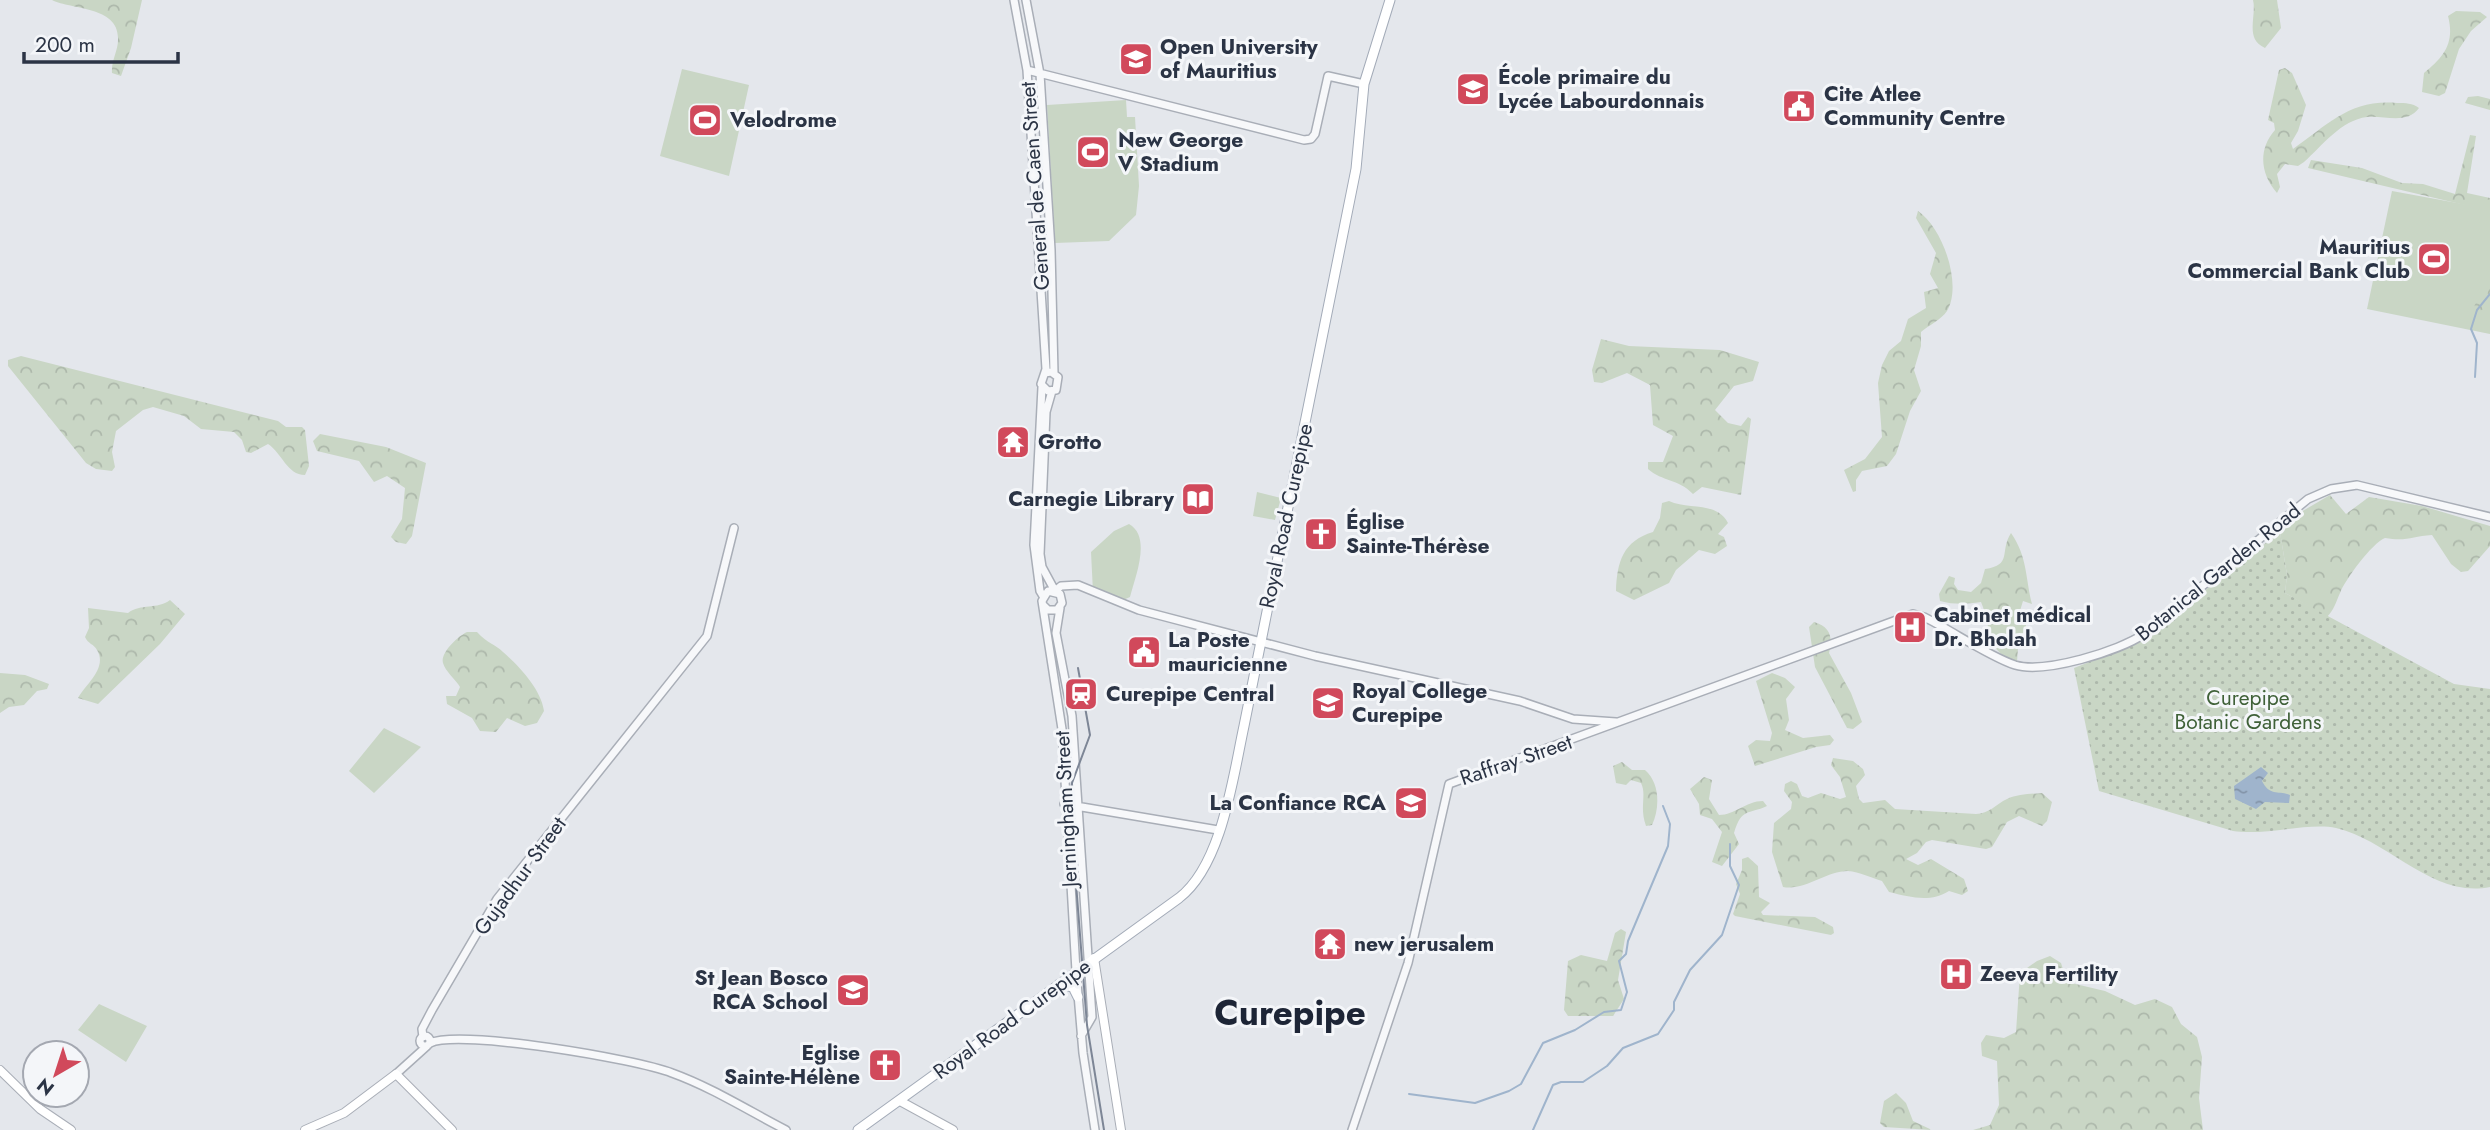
<svg xmlns="http://www.w3.org/2000/svg" width="2490" height="1130" viewBox="0 0 2490 1130" font-family="Jost,sans-serif">
  <style>
    .green { fill: #c9d6c5 }
    .forest { fill: url(#forest-crowns) }
    .park { fill: url(#park-dots) }
    .water { fill: url(#water-ripples) }
    .lines { fill: none; stroke-linecap: round; stroke-linejoin: round }
    .stream { stroke: #9fb4cc; stroke-width: 2 }
    .tertiary-casing { stroke: #a9aeb7; stroke-width: 10 }
    .secondary-casing { stroke: #a9aeb7; stroke-width: 10 }
    .primary-casing { stroke: #a3abb8; stroke-width: 11 }
    .tertiary { stroke: #f7f8fa; stroke-width: 7 }
    .secondary { stroke: #fff; stroke-width: 8 }
    .primary { stroke: #fff; stroke-width: 9 }
    .tram { stroke: #7d8696; stroke-width: 2 }
    .labels { text-anchor: middle; stroke-width: 6; stroke-linejoin: round; paint-order: stroke }
    .poi-label { font-size: 21px; font-weight: bold; fill: #2b3445; stroke: #f4f6f9; text-anchor: start }
    .street-label { font-size: 21px; fill: #2b3445; stroke: #f4f6f9 }
    .park-label { font-size: 21px; fill: #3f6138; stroke: #f4f6f9 }
    .town-label { font-size: 35px; font-weight: bold; fill: #1d2536; stroke: #f4f6f9 }
  </style>
  <defs>
    <pattern id="forest-crowns" width="20" height="18" patternUnits="userSpaceOnUse" patternTransform="scale(1.75)"><rect width="20" height="18" fill="#c9d6c5"/><path d="M2 6a3 3 0 1 1 6 0M12 15a3 3 0 1 1 6 0" fill="none" stroke="#adb8ab"/></pattern>
    <pattern id="park-dots" width="8" height="8" patternUnits="userSpaceOnUse" patternTransform="scale(1.75)"><rect width="8" height="8" fill="#c9d6c5"/><path d="M2 2h.1M6 6h.1" fill="none" stroke="#adb8ab" stroke-width="1.8" stroke-linecap="round"/></pattern>
    <pattern id="water-ripples" width="26" height="14" patternUnits="userSpaceOnUse" patternTransform="scale(1.75)"><rect width="26" height="14" fill="#9fb4cc"/><path d="M2 4q2-2 4 0t4 0M15 11q2-2 4 0t4 0" fill="none" stroke="#8293a7"/></pattern>
  </defs>
  <rect width="100%" height="100%" fill="#e4e7ec"/>
  <!-- green -->
  <path class="green" d="M682 69 749 85 729 176 660 156Z
    M1126 100 1127 117H1135L1139 186 1136 215 1109 241 1055 243 1047 105Z
    M2392 191 2490 209V334L2367 309Z
    M1257 492 1281 498 1275 520 1253 516Z
    M1129 524C1152 537 1135 577 1130 597L1121 601 1093 592 1091 552 1114 531Z
    M384 728 421 747 374 793 349 771Z
    M99 1004 147 1026 126 1062 78 1030Z"/>
  <!-- forest -->
  <path class="forest" d="M52 0H142L131 48 121 76 112 73C111 61 118 51 118 40 120 6 72 10 52 0Z
    M2253 0H2277L2281 28 2265 48C2244 39 2257 16 2253 0Z
    M2456 11 2480 12 2487 17 2471 31 2459 49 2445 93 2439 96 2422 92 2424 73C2444 57 2455 43 2448 16Z
    M2285 68 2292 73 2306 105 2298 131 2291 143 2293 149C2329 124 2350 99 2397 103 2406 103 2412 103 2419 108 2407 125 2384 115 2367 117 2341 120 2322 146 2304 162L2298 166 2285 164 2277 174 2280 187 2277 193C2260 174 2258 149 2275 130L2274 123 2268 120 2279 70Z
    M2478 96 2490 99V110L2465 103 2468 97Z
    M2470 135 2476 136 2467 193 2490 198V211L2308 168 2311 160 2362 168 2402 183 2423 184 2455 194Z
    M1918 211C1942 227 1963 284 1947 311 1941 320 1929 325 1921 332V346L1914 370 1921 391 1910 411 1896 454 1887 466 1862 471 1856 480V491L1853 492 1844 470 1865 459 1882 437 1878 383 1882 365 1889 351 1901 341 1908 319 1926 308 1924 292 1938 288 1930 274 1936 253 1916 218Z
    M2490 276V298L2478 322 2471 320C2473 298 2486 295 2490 276Z
    M1601 339 1629 346 1720 350 1759 362 1753 381 1734 386 1715 410 1728 423 1741 426 1748 417 1751 419 1741 495 1702 487 1693 494C1677 478 1663 482 1648 469V462H1663L1673 436 1653 425 1650 385 1627 373 1602 383 1594 382 1592 370Z
    M21 356 278 421 286 427H302L305 430 309 466 305 475C287 475 282 453 268 444L251 453 246 452 242 440 234 432 201 429 184 416 153 407 143 410 116 431 112 452 115 467 112 471 96 469 86 463 8 366V360Z
    M320 434 386 447 426 463 412 536 406 544 396 542 391 537 402 519 405 488 387 476 374 482 359 461 317 451 313 441Z
    M2330 495 2346 514 2369 497 2422 506 2490 526V546L2468 571 2461 572 2451 564 2432 535C2412 536 2407 542 2385 538 2372 543 2345 580 2340 593 2336 602 2334 610 2327 617L2285 593 2287 575 2280 532 2301 512Z
    M1669 501C1688 510 1717 501 1728 523L1718 534 1724 537 1727 546 1715 554 1699 550 1676 570 1669 583 1634 600 1616 591C1617 562 1623 541 1653 532L1660 518 1662 503Z
    M2011 533C2028 558 2025 577 2032 604L2023 601 2019 614 2026 625V632L2014 636 2018 648 2017 662C1985 653 1992 627 1981 602 1966 604 1955 605 1940 601L1939 594 1949 576 1955 578 1954 584 1958 590 1971 592 1981 583 1985 569C2013 565 1999 552 2011 533Z
    M170 600 185 614 160 644 98 704 78 698C85 685 108 668 97 650 94 644 88 644 85 637L89 628 88 608 128 613C141 603 157 610 170 600Z
    M1814 622C1831 627 1833 638 1829 653L1851 693 1862 722 1853 729 1847 728 1815 667 1809 627Z
    M467 632H477C488 644 495 644 503 652 519 666 541 689 544 711L537 723 525 726 507 718 496 732 480 731 472 718 447 704 446 696H456L460 687C456 680 445 671 443 663 440 653 458 636 467 632Z
    M0 673 25 675 49 684 47 689 37 691 24 705 9 707 0 713Z
    M1772 673 1785 678 1795 687 1786 699 1789 720 1785 730 1803 738 1830 735 1834 740 1830 745 1816 747 1755 766 1748 746 1756 740 1770 741 1772 733 1756 681Z
    M1833 758 1853 761 1863 769 1865 775 1856 786 1859 799 1863 803 1885 800 1895 809 1976 814C1989 814 1996 804 2007 799 2018 794 2031 794 2042 793L2052 802 2047 821 2042 826 2019 816 2007 822 1992 847 1986 849 1932 840 1926 842 1917 853 1906 859 1918 865 1931 859 1964 879 1968 891 1962 895 1949 891C1930 903 1910 897 1889 892L1882 881C1872 878 1859 872 1848 871 1826 871 1805 891 1783 887L1772 852 1774 823 1791 809 1792 802 1784 791 1785 784 1791 781 1797 784 1802 796 1808 798 1821 793 1840 799 1846 797 1840 777 1831 765Z
    M1622 762 1632 770H1645C1660 783 1660 808 1652 825L1646 826C1639 807 1647 795 1641 783L1631 780 1626 785 1616 783 1613 766Z
    M1704 777 1712 780 1709 799 1719 815C1735 815 1746 801 1763 801L1767 806C1748 815 1742 807 1734 833L1739 844 1722 866 1712 862 1722 832 1712 819 1700 815 1699 804 1690 789Z
    M1748 857 1758 866 1759 897 1770 903 1761 912 1763 915 1815 917 1833 927 1834 933 1831 935 1735 916 1733 914 1740 894 1736 884 1742 870V859Z
    M1621 929 1626 932 1618 980 1624 999 1613 1016H1568L1564 1010 1568 961 1581 955 1607 961 1615 933Z
    M2050 956 2061 963 2067 982 2105 991 2135 1005 2155 999 2172 1007 2181 1024 2197 1037 2202 1057 2199 1098 2203 1130H1973L1990 1125 1999 1105 1997 1061 1982 1056 1981 1043 1986 1035 2004 1038 2016 1032 2020 973 2037 961Z
    M1896 1093 1906 1103 1913 1121 1932 1130 1884 1127 1880 1123 1884 1101Z"/>
  <!-- park -->
  <path class="park" d="M2280 532 2287 575 2285 593 2454 684 2490 689V887C2433 899 2389 840 2336 828 2309 822 2265 836 2233 831L2099 791 2074 668 2148 639 2191 601Z"/>
  <!-- water -->
  <path class="water" d="M2261 767 2268 773 2262 781C2270 797 2279 790 2290 795L2289 803 2265 802 2256 809 2235 799 2234 786Z"/>
  <g class="lines">
    <!-- stream -->
    <path class="stream" d="M2475 377 2477 343 2471 329 2477 310 2490 294
      M1409 1094 1475 1103 1509 1091 1521 1084 1543 1043 1575 1030 1604 1012 1621 1010 1627 992 1619 961 1626 954 1628 941 1668 846 1670 824 1663 806
      M1533 1130 1553 1085 1561 1082H1583L1607 1066 1623 1048 1658 1034 1674 1010V1002L1690 970 1722 935 1739 885 1730 866V844"/>
    <!-- tertiary casing -->
    <g class="tertiary-casing">
      <path id="tertiary" d="M1014 0 1027 70 1046 369 1041 384 1048 391 1056 390 1058 377 1051 372 1045 373
        M1026 0 1040 74 1051 250 1054 373
        M1027 70 1304 140 1311 139 1315 134 1328 76 1364 84
        M1042 387 1034 545 1040 591 1043 596
        M1052 391 1046 412 1040 554 1042 567 1055 591 1061 586 1078 585 1139 610 1315 656 1520 701 1573 719 1616 722
        M1044 606 1048 610H1057L1062 603 1060 594 1048 591 1042 601 1062 729 1076 971 1083 1053 1095 1130
        M1060 608 1056 633 1072 716 1092 1017 1081 1036
        M1064 804 1218 830
        M420 1041a5 5 0 1 1 10 0a5 5 0 1 1-10 0Z
        M423 1037 422 1029 432 1010 497 899 707 636 734 528
        M430 1043C460 1029 636 1059 672 1073 711 1087 749 1111 786 1130
        M396 1074 427 1046
        M1352 1130 1408 963 1449 784 1913 614 1924 617C1951 630 1988 656 2015 665 2045 674 2119 651 2144 634L2308 499 2331 489 2357 485 2490 517"/>
    </g>
    <!-- secondary casing -->
    <g class="secondary-casing">
      <path id="secondary" d="M1094 958 1121 1130
        M0 1070 40 1109 71 1130
        M900 1101 953 1130
        M305 1130 344 1113 396 1074 452 1130"/>
    </g>
    <!-- primary casing -->
    <g class="primary-casing">
      <path id="primary" d="M1059 984 1073 987 1078 997
        M858 1130 1179 898C1222 865 1233 777 1244 726L1356 169 1364 84 1390 0"/>
    </g>
    <!-- tertiary -->
    <use href="#tertiary" class="tertiary"/>
    <!-- secondary -->
    <use href="#secondary" class="secondary"/>
    <!-- primary -->
    <use href="#primary" class="primary"/>
    <!-- tram -->
    <path class="tram" d="M1078 668 1090 735 1072 783 1070 806 1087 1025 1104 1130"/>
  </g>
  <!-- icons -->
  <defs>
    <g id="university-square" transform="scale(1.75)"><rect x="-9" y="-9" width="18" height="18" rx="4" fill="#d1495b" stroke="#f4f6f9"/><path d="M0-5L7-2L0 1L-7-2ZM-4 1L0 2.5L4 1V4Q0 6-4 4Z" fill="#fff"/></g>
    <g id="school-square" transform="scale(1.75)"><rect x="-9" y="-9" width="18" height="18" rx="4" fill="#d1495b" stroke="#f4f6f9"/><path d="M0-5L7-2L0 1L-7-2ZM-4 1L0 2.5L4 1V4Q0 6-4 4Z" fill="#fff"/></g>
    <g id="civic-square" transform="scale(1.75)"><rect x="-9" y="-9" width="18" height="18" rx="4" fill="#d1495b" stroke="#f4f6f9"/><path d="M-.6-6.5H3V-4.5H.6V-3L4-1V1h2V6H-6V1h2V-1L-.6-3ZM-1.2 2.5V6h2.4V2.5Z" fill="#fff"/></g>
    <g id="stadium-square" transform="scale(1.75)"><rect x="-9" y="-9" width="18" height="18" rx="4" fill="#d1495b" stroke="#f4f6f9"/><path d="M0-5a6.5 5 0 1 0 0 10a6.5 5 0 1 0 0-10ZM-3.5-1.8h7v3.6h-7Z" fill="#fff"/></g>
    <g id="temple-square" transform="scale(1.75)"><rect x="-9" y="-9" width="18" height="18" rx="4" fill="#d1495b" stroke="#f4f6f9"/><path d="M0-6L5-2H3V0L6.5 2.5H4V6H1.5V3h-3V6H-4V2.5H-6.5L-3 0V-2H-5Z" fill="#fff"/></g>
    <g id="library-square" transform="scale(1.75)"><rect x="-9" y="-9" width="18" height="18" rx="4" fill="#d1495b" stroke="#f4f6f9"/><path d="M-6-4Q-3-5.5-.7-3.5V5Q-3 3-6 4ZM6-4Q3-5.5 .7-3.5V5Q3 3 6 4Z" fill="#fff"/></g>
    <g id="church-square" transform="scale(1.75)"><rect x="-9" y="-9" width="18" height="18" rx="4" fill="#d1495b" stroke="#f4f6f9"/><path d="M-1.2-6h2.4v3.5h3.3v2.4h-3.3V6h-2.4V-.1h-3.3v-2.4h3.3Z" fill="#fff"/></g>
    <g id="hospital-square" transform="scale(1.75)"><rect x="-9" y="-9" width="18" height="18" rx="4" fill="#d1495b" stroke="#f4f6f9"/><path d="M-5-5h3v3.5h4V-5h3V5h-3V1.5h-4V5h-3Z" fill="#fff"/></g>
    <g id="station-square" transform="scale(1.75)"><rect x="-9" y="-9" width="18" height="18" rx="4" fill="#d1495b" stroke="#f4f6f9"/><path d="M-3-6H3Q5-6 5-4V2Q5 4 3 4L4.5 6H3L1.5 4h-3L-3 6H-4.5L-3 4Q-5 4-5 2V-4Q-5-6-3-6ZM-3.5-4v3h7v-3ZM-3.5 1v1.5H-2V1ZM2 1v1.5H3.5V1Z" fill="#fff"/></g>
  </defs>
  <g fill-rule="evenodd">
    <use href="#university-square" x="1136" y="59"/>
    <use href="#school-square" x="1473" y="89"/>
    <use href="#civic-square" x="1799" y="106"/>
    <use href="#stadium-square" x="705" y="120"/>
    <use href="#stadium-square" x="1093" y="152"/>
    <use href="#stadium-square" x="2434" y="259"/>
    <use href="#temple-square" x="1013" y="442"/>
    <use href="#library-square" x="1198" y="499"/>
    <use href="#church-square" x="1321" y="534"/>
    <use href="#hospital-square" x="1910" y="627"/>
    <use href="#civic-square" x="1144" y="652"/>
    <use href="#station-square" x="1081" y="694"/>
    <use href="#university-square" x="1328" y="703"/>
    <use href="#school-square" x="1411" y="803"/>
    <use href="#temple-square" x="1330" y="944"/>
    <use href="#hospital-square" x="1956" y="974"/>
    <use href="#school-square" x="853" y="990"/>
    <use href="#church-square" x="885" y="1065"/>
  </g>
  <g class="labels">
    <!-- poi labels -->
    <g class="poi-label">
      <text x="1160" y="54">Open University<tspan x="1160" dy="24">of Mauritius</tspan></text>
      <text x="1498" y="84">École primaire du<tspan x="1498" dy="24">Lycée Labourdonnais</tspan></text>
      <text x="1824" y="101">Cite Atlee<tspan x="1824" dy="24">Community Centre</tspan></text>
      <text x="730" y="127">Velodrome</text>
      <text x="1118" y="147">New George<tspan x="1118" dy="24">V Stadium</tspan></text>
      <text x="2410" y="254" text-anchor="end">Mauritius<tspan x="2410" dy="24">Commercial Bank Club</tspan></text>
      <text x="1038" y="449">Grotto</text>
      <text x="1174" y="506" text-anchor="end">Carnegie Library</text>
      <text x="1346" y="529">Église<tspan x="1346" dy="24">Sainte-Thérèse</tspan></text>
      <text x="1934" y="622">Cabinet médical<tspan x="1934" dy="24">Dr. Bholah</tspan></text>
      <text x="1168" y="647">La Poste<tspan x="1168" dy="24">mauricienne</tspan></text>
      <text x="1352" y="698">Royal College<tspan x="1352" dy="24">Curepipe</tspan></text>
      <text x="1106" y="701">Curepipe Central</text>
      <text x="1386" y="810" text-anchor="end">La Confiance RCA</text>
      <text x="1354" y="951">new jerusalem</text>
      <text x="1980" y="981">Zeeva Fertility</text>
      <text x="828" y="985" text-anchor="end">St Jean Bosco<tspan x="828" dy="24">RCA School</tspan></text>
      <text x="860" y="1060" text-anchor="end">Eglise<tspan x="860" dy="24">Sainte-Hélène</tspan></text>
    </g>
    <!-- street labels -->
    <g class="street-label">
      <text transform="translate(1035 186) rotate(-94)" y="7">General de Caen Street</text>
      <text transform="translate(1286 516) rotate(-78)" y="7">Royal Road Curepipe</text>
      <text transform="translate(2218 572) rotate(-39)" y="7">Botanical Garden Road</text>
      <text transform="translate(1516 760) rotate(-19)" y="7">Raffray Street</text>
      <text transform="translate(1066 809) rotate(-93)" y="7">Jerningham Street</text>
      <text transform="translate(520 876) rotate(-54)" y="7">Gujadhur Street</text>
      <text transform="translate(1012 1019) rotate(-36)" y="7">Royal Road Curepipe</text>
    </g>
    <!-- park labels -->
    <g class="park-label">
      <text x="2248" y="705">Curepipe<tspan x="2248" dy="24">Botanic Gardens</tspan></text>
    </g>
    <!-- town labels -->
    <g class="town-label">
      <text x="1290" y="1025">Curepipe</text>
    </g>
  </g>
  <!-- north arrow -->
  <g transform="translate(56 1074) rotate(219)"><circle r="33" fill="#f4f6f9" stroke="#a4a8b1" stroke-width="2"/>
  <path d="M0-5L12 26L0 18L-12 26Z" fill="#d1495b"/>
  <text y="-10" font-size="19" font-weight="bold" text-anchor="middle" fill="#2b3445">N</text>
  </g>
  <!-- scale -->
  <path d="M24 52v10h154v-10" fill="none" stroke="#2b3445" stroke-width="3.5"/>
  <text x="35" y="52" font-size="21" fill="#2b3445" stroke="#f4f6f9" stroke-width="5" paint-order="stroke">200 m</text>
</svg>
